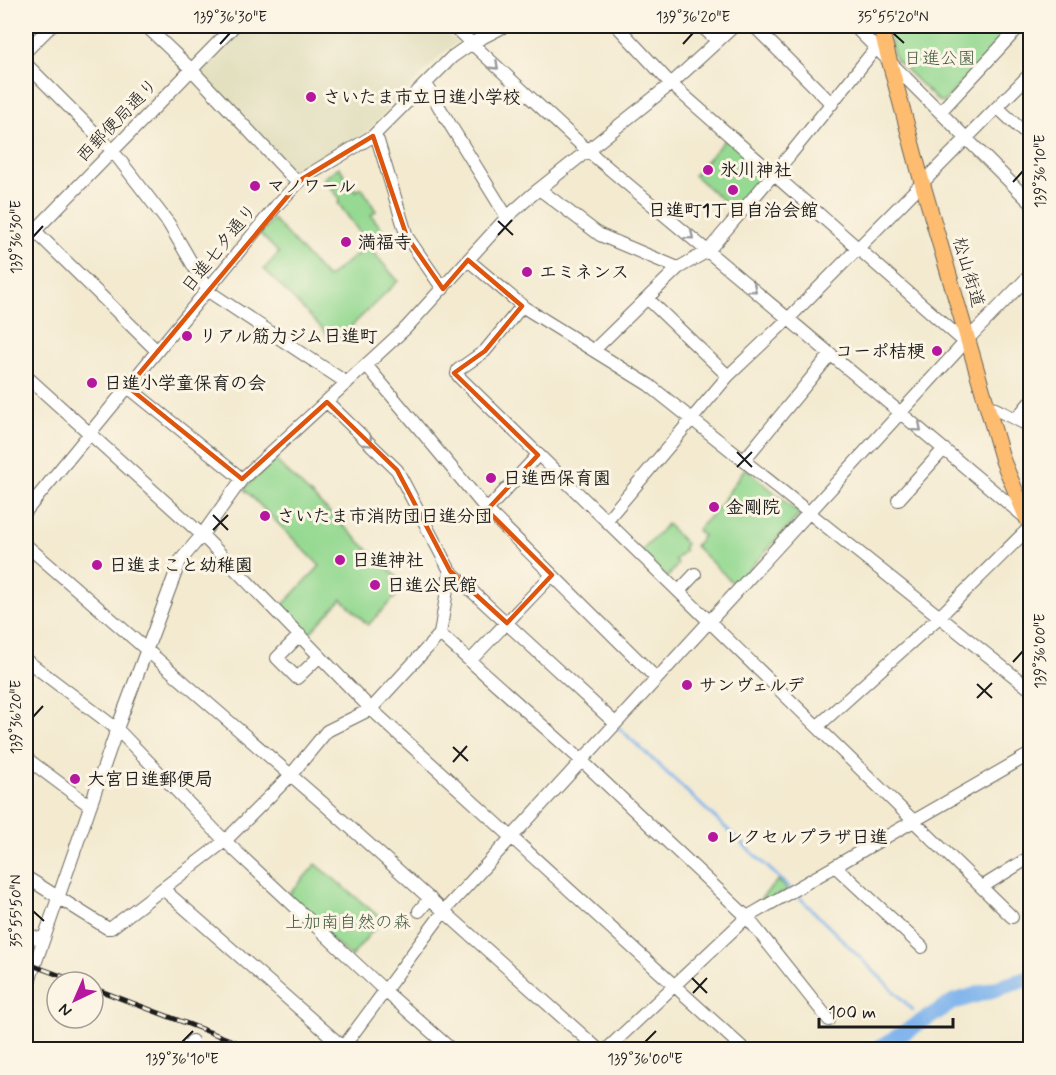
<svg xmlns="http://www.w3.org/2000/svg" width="1056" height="1075" viewBox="0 0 1056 1075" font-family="Mynerve,'Klee One',sans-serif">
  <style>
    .built { fill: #e0ddbb }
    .green { fill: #95d992; stroke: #587a57; stroke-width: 1.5 }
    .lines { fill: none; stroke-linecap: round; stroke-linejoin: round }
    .stream { stroke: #7eb3ec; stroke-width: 3 }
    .river { stroke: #7eb3ec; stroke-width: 16 }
    .minor-casing { stroke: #67645b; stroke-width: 14 }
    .major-casing { stroke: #67645b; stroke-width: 17 }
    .minor { stroke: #fff; stroke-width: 12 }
    .major { stroke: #fdbc6f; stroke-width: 15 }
    .rail-casing { stroke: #1c1c1c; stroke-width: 5 }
    .rail { stroke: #fcf5e5; stroke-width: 3; stroke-dasharray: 9; stroke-linecap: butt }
    .oneway { stroke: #999 }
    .marked { fill: none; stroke: #de560d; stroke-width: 4.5; stroke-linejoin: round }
    .ticks { fill: none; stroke: #1c1c1c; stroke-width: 2 }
    .poi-dot { fill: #b5179e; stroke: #fcf5e5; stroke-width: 2 }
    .labels { text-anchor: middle; stroke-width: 6; stroke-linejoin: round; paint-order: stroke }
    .park-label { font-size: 18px; fill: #465e45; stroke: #fcf5e5 }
    .poi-label { font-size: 18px; font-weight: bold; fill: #1c1c1c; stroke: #fcf5e5; text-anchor: start }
    .street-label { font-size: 18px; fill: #1c1c1c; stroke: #fcf5e5 }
    .neatline { fill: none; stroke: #1c1c1c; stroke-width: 2 }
    .ticks-label { font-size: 15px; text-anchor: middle; fill: #1c1c1c }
  </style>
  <rect width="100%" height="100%" fill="#fcf5e5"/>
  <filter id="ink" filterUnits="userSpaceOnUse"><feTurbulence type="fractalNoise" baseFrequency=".0167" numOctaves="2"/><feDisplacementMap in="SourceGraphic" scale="12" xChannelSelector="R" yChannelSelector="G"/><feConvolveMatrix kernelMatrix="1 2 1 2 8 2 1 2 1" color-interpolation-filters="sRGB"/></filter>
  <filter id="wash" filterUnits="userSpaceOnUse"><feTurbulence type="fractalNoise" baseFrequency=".008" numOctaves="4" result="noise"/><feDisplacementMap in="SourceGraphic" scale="24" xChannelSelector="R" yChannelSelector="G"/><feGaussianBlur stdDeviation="1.35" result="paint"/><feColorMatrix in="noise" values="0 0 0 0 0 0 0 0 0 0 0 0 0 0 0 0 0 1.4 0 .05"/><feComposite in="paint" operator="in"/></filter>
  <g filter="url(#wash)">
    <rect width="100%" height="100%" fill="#f3ead0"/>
    <!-- built -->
    <path class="built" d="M240 26H439L458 43 444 52 366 133 295 175 198 69Z"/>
    <!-- green -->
    <path class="green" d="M886 26H1013L944 102 938 101 895 59Z
      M728 136 772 174 738 214 694 175Z
      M339 167 356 191 362 188 376 211 371 215 387 236 371 248 338 203 340 200 324 178Z
      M273 219 327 278 368 246 398 281 335 342 264 269 279 253 260 234Z
      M274 459 406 586 368 625 342 599 307 636 279 609 320 566 244 489Z
      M745 468 800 514 735 585 695 546 703 536 697 530 718 508Z
      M667 524 686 544 683 548 685 550 675 560 678 564 667 578 641 552Z
      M316 864 382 919 351 957 286 898Z
      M778 880 788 890 751 909Z"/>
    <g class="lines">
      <!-- stream -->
      <path class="stream" d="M618 727 790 888
        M795 893 913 1010"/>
      <!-- river -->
      <path class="river" d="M876 1050 953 1002 1030 978"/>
    </g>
  </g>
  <g filter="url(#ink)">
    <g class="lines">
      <!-- minor casing -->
      <g class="minor-casing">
        <path id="minor" d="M146 26 191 69 298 183
          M453 26 588 151 1027 519
          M617 26 671 84 960 338 968 339
          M701 26 718 41
          M754 26 832 104
          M854 26 1030 202
          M26 51 51 26
          M26 64 112 150 169 224 208 291 347 383
          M425 84 507 217
          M997 107 1030 138
          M940 112 1020 26
          M373 136 378 141 407 237 443 289
          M539 189 600 235 678 268
          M26 222 157 351
          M26 240 234 26
          M468 260 525 308 649 385 1030 689
          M647 298 728 376
          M522 306 485 351 458 370 457 374 460 378 1012 917
          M594 350 678 268 708 251 789 156 876 48
          M367 366 487 510 656 678
          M26 376 202 535 371 709 745 1050
          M128 387 242 479
          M327 402 397 470 450 571 615 723
          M987 405 1030 426
          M1016 419 1030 402
          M745 459 831 354
          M898 500 944 449
          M487 510 538 455
          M26 511 277 205 302 179 373 136 452 57 472 43 505 26
          M606 521 728 376 788 319 1030 74
          M26 545 324 804 599 1050
          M679 591 695 574
          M440 634 581 760 747 917 829 1020
          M300 635 277 658 297 678 320 656
          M26 660 117 729 225 841 384 990 452 1050
          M470 661 552 575
          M818 726 937 619 1030 527
          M26 758 90 806
          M836 867 922 947
          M26 877 107 928H111L225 841 290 776 327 731 371 709 440 634 450 571
          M982 887 1030 857
          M163 889 343 1047
          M419 911 430 898
          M26 934 43 940
          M26 990 117 729 180 561 202 535 242 479 406 328 507 217 533 194 671 84 734 26
          M185 1050 192 1041
          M341 1050 444 911 968 339 1030 275
          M606 1050 747 917 1030 754"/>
      </g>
      <!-- major casing -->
      <g class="major-casing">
        <path id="major" d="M880 26 922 182 1003 461 1030 526"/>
      </g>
      <!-- minor -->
      <use href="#minor" class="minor"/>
      <!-- major -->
      <use href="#major" class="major"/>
      <!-- rail casing -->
      <g class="rail-casing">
        <path id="rail" d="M26 963 78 982
          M93 988 257 1050"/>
      </g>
      <!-- rail -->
      <use href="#rail" class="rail"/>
    </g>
    <!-- one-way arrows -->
    <defs><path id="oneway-chevron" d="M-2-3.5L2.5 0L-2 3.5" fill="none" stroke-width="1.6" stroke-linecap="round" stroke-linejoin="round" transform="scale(1.5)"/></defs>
    <g class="oneway">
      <use href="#oneway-chevron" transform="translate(495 66) rotate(43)"/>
      <use href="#oneway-chevron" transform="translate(690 236) rotate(40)"/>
      <use href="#oneway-chevron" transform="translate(753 289) rotate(40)"/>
      <use href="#oneway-chevron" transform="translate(918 428) rotate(40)"/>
      <use href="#oneway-chevron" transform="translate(369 443) rotate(44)"/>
    </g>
  </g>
  <!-- marked area -->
  <path class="marked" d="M373 136 407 237 443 289 468 260 522 306 485 351 454 373 538 455 487 510 552 575 507 623 450 571 397 470 327 402 242 479 128 387 302 179Z"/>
  <!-- ticks -->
  <path class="ticks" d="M893 33 904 43M220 44 230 33M683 44 693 33M1013 182 1023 171M498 221 513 235M498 235 512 220M33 237 43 226M737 452 752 467M737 467 752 452M213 515 228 530M213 530 228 515M1013 662 1023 651M977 684 992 698M977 698 992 683M33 717 43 706M453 747 468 761M453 762 467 746M33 911 44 921M692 978 707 993M693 993 707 978M182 1042 193 1031M645 1042 656 1031"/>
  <!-- markers -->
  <g class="poi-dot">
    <circle cx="311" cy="97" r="6"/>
    <circle cx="708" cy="170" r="6"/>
    <circle cx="255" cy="186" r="6"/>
    <circle cx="733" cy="190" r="6"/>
    <circle cx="346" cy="242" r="6"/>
    <circle cx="527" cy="272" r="6"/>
    <circle cx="187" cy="336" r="6"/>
    <circle cx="937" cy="351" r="6"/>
    <circle cx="92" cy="383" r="6"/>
    <circle cx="491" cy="478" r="6"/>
    <circle cx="714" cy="507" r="6"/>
    <circle cx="265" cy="516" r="6"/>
    <circle cx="340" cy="560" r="6"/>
    <circle cx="97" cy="565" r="6"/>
    <circle cx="375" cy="585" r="6"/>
    <circle cx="687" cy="685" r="6"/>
    <circle cx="75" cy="779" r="6"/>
    <circle cx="713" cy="837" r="6"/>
  </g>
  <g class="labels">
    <!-- park labels -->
    <g class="park-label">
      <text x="940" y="64">日進公園</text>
      <text x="348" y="928">上加南自然の森</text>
    </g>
    <!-- poi labels -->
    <g class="poi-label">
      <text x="323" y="103">さいたま市立日進小学校</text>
      <text x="720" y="176">氷川神社</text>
      <text x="267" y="192">マノワール</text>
      <text x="733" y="216" text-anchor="middle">日進町1丁目自治会館</text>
      <text x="358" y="248">満福寺</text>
      <text x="539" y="278">エミネンス</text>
      <text x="199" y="342">リアル筋力ジム日進町</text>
      <text x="925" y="357" text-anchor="end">コーポ桔梗</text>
      <text x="104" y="389">日進小学童保育の会</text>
      <text x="503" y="484">日進西保育園</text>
      <text x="726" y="513">金剛院</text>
      <text x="277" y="522">さいたま市消防団日進分団</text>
      <text x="352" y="566">日進神社</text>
      <text x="109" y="571">日進まこと幼稚園</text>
      <text x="387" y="591">日進公民館</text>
      <text x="699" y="691">サンヴェルデ</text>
      <text x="87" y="785">大宮日進郵便局</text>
      <text x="725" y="843">レクセルプラザ日進</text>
    </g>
    <!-- street labels -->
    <g class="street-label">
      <text transform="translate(117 120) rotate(-46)" y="6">西郵便局通り</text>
      <text transform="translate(219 248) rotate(-51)" y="6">日進七夕通り</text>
      <text transform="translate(969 272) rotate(74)" y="6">松山街道</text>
    </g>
  </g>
  <!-- margin -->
  <rect width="1056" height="1075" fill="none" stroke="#fcf5e5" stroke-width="66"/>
  <!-- north arrow -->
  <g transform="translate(75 1000) rotate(224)"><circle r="28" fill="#fcf5e5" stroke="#a29e95" stroke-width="1.5"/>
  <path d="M0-4.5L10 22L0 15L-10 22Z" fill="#b5179e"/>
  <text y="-9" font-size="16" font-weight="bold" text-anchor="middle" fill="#1c1c1c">N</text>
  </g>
  <!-- scale -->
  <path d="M819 1018v9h134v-9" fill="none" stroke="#1c1c1c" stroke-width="3"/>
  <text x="828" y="1018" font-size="18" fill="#1c1c1c" stroke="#fcf5e5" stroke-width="4.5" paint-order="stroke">100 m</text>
  <rect x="33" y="33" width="990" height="1009" class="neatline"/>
  <g class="ticks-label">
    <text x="230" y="22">139°36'30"E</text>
    <text x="693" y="22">139°36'20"E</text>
    <text x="893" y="22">35°55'20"N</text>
    <text transform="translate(1040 171) rotate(-90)" y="5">139°36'10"E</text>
    <text transform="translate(16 237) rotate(-90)" y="5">139°36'30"E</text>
    <text transform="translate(1040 651) rotate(-90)" y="5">139°36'00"E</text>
    <text transform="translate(16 717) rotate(-90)" y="5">139°36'20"E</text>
    <text transform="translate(16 911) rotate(-90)" y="5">35°55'50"N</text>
    <text x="182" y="1064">139°36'10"E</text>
    <text x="645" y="1064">139°36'00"E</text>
  </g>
</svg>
